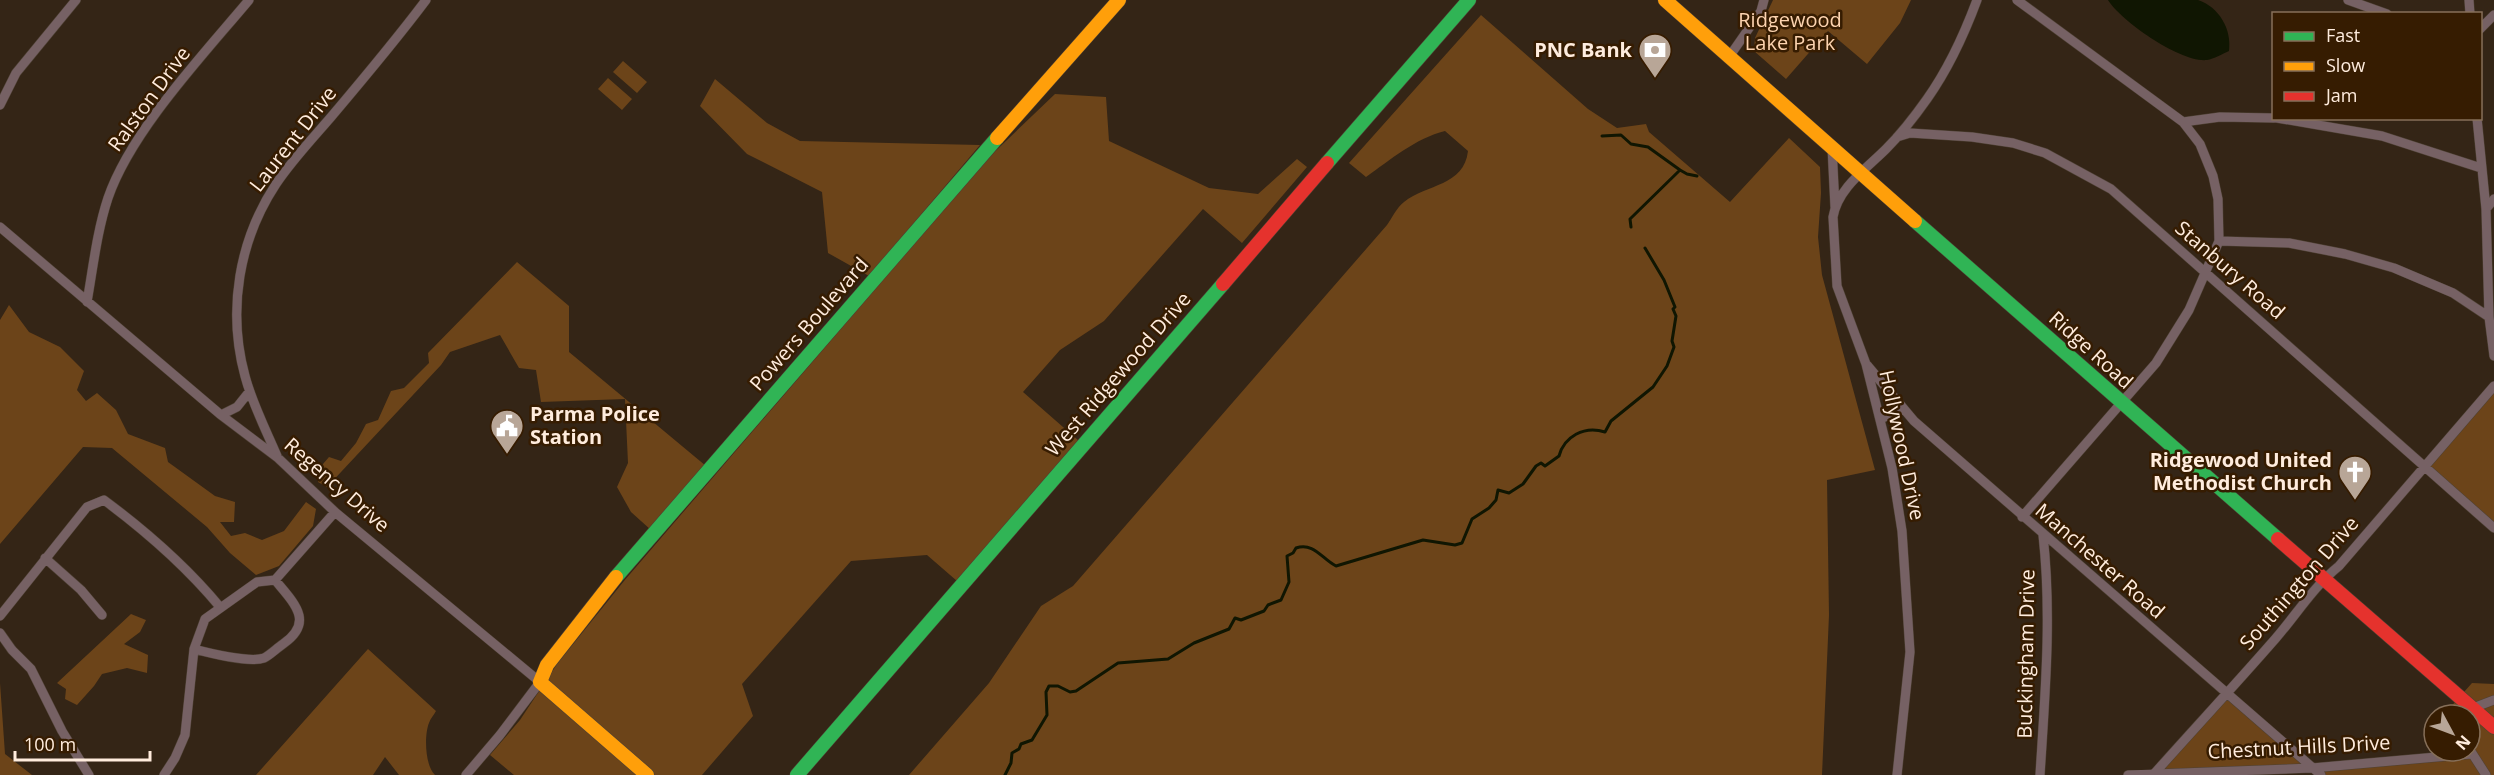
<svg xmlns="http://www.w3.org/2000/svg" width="2494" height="775" viewBox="0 0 2494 775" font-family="'Open Sans',sans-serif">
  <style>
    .green { fill: #6c4419 }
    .water { fill: #101602 }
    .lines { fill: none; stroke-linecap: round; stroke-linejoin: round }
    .stream { stroke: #101602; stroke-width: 3 }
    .street-casing { stroke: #4e4134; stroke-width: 10 }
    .fast-casing { stroke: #4e4134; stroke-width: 15 }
    .slow-casing { stroke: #4e4134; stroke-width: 15 }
    .jam-casing { stroke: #4e4134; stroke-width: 15 }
    .street { stroke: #766164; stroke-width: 9 }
    .fast { stroke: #30b455; stroke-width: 14 }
    .slow { stroke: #ff9f0a; stroke-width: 14 }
    .jam { stroke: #e5322d; stroke-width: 14 }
    .labels { text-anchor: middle; stroke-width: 5; stroke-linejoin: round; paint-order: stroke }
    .park-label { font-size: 20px; fill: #fcd3af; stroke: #361c01 }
    .poi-label { font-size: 20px; font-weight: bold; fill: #ffecdd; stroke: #361c01; text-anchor: end }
    .street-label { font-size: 20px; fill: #ffecdd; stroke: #361c01 }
  </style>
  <rect width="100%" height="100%" fill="#342516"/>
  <!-- green -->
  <path class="green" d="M1773 0H1911L1900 23 1867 64 1828 31 1786 79 1754 51 1755 38Z
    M1481 15 1588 109 1617 128 1646 124 1649 132 1730 202 1789 138 1820 167 1821 193 1818 237 1822 275 1875 470 1827 480 1829 615 1822 775H909L989 683 1041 606 1073 586 1387 225C1392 218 1397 207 1404 202 1427 184 1464 186 1468 151L1445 131C1416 138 1390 160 1366 177L1349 163Z
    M623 61 647 82 637 93 613 72Z
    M608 78 632 99 622 110 598 89Z
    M715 79 767 123 800 141 980 145 869 276 828 253 822 192 747 154 700 106Z
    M1055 94 1106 97 1109 141 1209 188 1258 194 1297 159 1307 167 1242 243 1203 209 1104 321 1060 350 1023 392 1079 441 957 581 927 555 851 561 742 684 753 716 702 775H514L490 755 520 720 557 664 624 581 985 161Z
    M517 262 569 306V352L706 466 651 530 631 512 617 487 628 463 625 399 541 402 536 370 519 368 500 335 450 352 441 365 327 487 318 482 323 464 329 457 341 461 356 443 366 424 378 420 391 391 404 388 429 363 428 353Z
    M9 305 29 332 60 347 84 371 77 390 86 401 97 393 116 410 128 434 165 448 168 462 215 496 235 502 234 522H220L231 536 245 533 262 540 284 531 306 502 316 509 313 526 279 566 256 575 230 553 207 527 112 448 83 447 0 544V320Z
    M2494 386V528L2424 465Z
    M131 614 146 620 140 632 124 644 148 655 147 673 127 668 102 674 94 686 77 705 65 699 66 689 57 683Z
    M368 649 436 711C434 715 430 719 429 723 424 735 425 766 435 775H399L385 757 373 775H256Z
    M0 683 5 754 32 775H0Z
    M2472 683 2494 684V775H2321L2312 768 2155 773 2226 694 2312 768 2470 751V715H2448L2447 711Z"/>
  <!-- water -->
  <path class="water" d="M2108 0H2198C2219 7 2232 29 2229 51 2222 54 2214 59 2207 60 2181 63 2121 21 2108 0Z"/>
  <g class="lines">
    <!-- stream -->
    <path class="stream" d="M1602 136 1621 135 1631 144 1648 147 1680 170
      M1631 227 1630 219 1680 170 1687 174 1697 176
      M1005 775 1011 763 1012 753 1019 749 1021 744 1032 740 1047 715 1046 692 1049 686H1058L1070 692 1076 691 1118 663 1168 659 1194 643 1229 629 1235 618 1241 620 1264 611 1268 605 1281 600 1289 582 1287 556 1293 553 1296 548C1314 542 1322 559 1336 566L1423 540 1455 545 1462 543 1472 519 1489 508 1496 500 1498 490 1509 493 1523 484 1536 466 1541 463 1545 466 1559 456C1564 437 1584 425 1605 432L1611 421 1653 387 1667 366 1674 347 1672 341 1676 316 1673 309 1675 307 1664 280 1645 248"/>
    <!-- street casing -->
    <g class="street-casing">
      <path id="street" d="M2017 0 2183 122 2200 144 2213 176 2218 199 2219 241 2189 310 2156 363 2022 517
        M2348 0 2387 14
        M2469 0 2470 14
        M2480 29 2494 15
        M1729 57 1761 11 1764 0
        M0 105 16 73 76 0
        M2277 118 2382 136 2481 168
        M2477 118 2486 209 2489 317 2494 356
        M2183 122 2220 117 2274 118
        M1897 137 1910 133 1972 137 2013 143 2045 153 2111 189 2494 528
        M1832 147 1835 207
        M2486 209 2494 199
        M0 227 221 415 278 458 335 512 540 682 500 735 466 775
        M2219 241 2289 243 2345 254 2394 268 2453 293 2489 317
        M87 302C93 268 97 231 108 198 131 131 203 55 249 0
        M1867 365 1914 421 2321 775
        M221 415 237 407 249 392
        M1880 419 1903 409
        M277 456C266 430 252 403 245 376 227 310 239 240 276 184 292 160 313 138 331 117 364 78 396 40 426 0
        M45 558 81 590 102 615
        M0 616 87 507 104 500C147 532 186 566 220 607
        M0 633 12 650 31 669 62 731 89 775
        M194 649C209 653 250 663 264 658 270 655 277 648 283 644 315 622 294 603 275 580
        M2470 718 2473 708 2494 700
        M2470 750 2486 775
        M164 775 175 758 185 735 194 649 205 619 257 582 275 580 335 512
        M1897 775 1910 652 1902 531 1892 468 1866 364 1837 286 1833 217C1838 188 1866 169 1886 149 1901 134 1915 116 1927 99 1949 68 1964 35 1977 0
        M2040 775C2045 695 2052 615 2043 535
        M2128 775 2312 768 2471 754
        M2153 775C2194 729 2235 685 2276 638 2296 615 2314 586 2339 566L2494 386"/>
    </g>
    <!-- fast casing -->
    <g class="fast-casing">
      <path id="fast" d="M1327 163 1469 0
        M1915 221 2278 539
        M616 577 997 138
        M797 775 1223 284"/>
    </g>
    <!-- slow casing -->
    <g class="slow-casing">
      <path id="slow" d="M1665 0 1915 221
        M997 138 1119 0
        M616 577 547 665 540 682 647 775"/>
    </g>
    <!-- jam casing -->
    <g class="jam-casing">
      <path id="jam" d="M1223 284 1327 163
        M2278 539 2494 727"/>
    </g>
    <!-- street -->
    <use href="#street" class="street"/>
    <!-- fast -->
    <use href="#fast" class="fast"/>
    <!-- slow -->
    <use href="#slow" class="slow"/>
    <!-- jam -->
    <use href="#jam" class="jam"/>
  </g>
  <!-- icons -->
  <defs>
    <g id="bank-pin" transform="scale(1.725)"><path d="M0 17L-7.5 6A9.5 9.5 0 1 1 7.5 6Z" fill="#b8a697" stroke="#361c01"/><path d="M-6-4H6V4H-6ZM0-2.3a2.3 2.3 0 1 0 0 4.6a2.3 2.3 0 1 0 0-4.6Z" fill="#fff"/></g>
    <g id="civic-pin" transform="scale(1.725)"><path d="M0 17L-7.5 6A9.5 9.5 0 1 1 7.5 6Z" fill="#b8a697" stroke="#361c01"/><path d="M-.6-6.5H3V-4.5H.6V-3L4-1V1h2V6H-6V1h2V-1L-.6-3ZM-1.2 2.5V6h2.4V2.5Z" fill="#fff"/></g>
    <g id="church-pin" transform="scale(1.725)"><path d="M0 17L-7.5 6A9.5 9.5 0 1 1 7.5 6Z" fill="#b8a697" stroke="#361c01"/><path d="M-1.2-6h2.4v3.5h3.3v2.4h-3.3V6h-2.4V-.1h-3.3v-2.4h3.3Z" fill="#fff"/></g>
  </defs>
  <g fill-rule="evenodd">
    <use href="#bank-pin" x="1655" y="50"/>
    <use href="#civic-pin" x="507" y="426"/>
    <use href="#church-pin" x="2355" y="472"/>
  </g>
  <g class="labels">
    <!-- park labels -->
    <g class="park-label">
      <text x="1790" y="27">Ridgewood<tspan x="1790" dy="23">Lake Park</tspan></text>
    </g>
    <!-- poi labels -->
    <g class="poi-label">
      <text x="1632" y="57">PNC Bank</text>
      <text x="530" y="421" text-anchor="start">Parma Police<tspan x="530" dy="23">Station</tspan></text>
      <text x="2332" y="467">Ridgewood United<tspan x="2332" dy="23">Methodist Church</tspan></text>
    </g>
    <!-- street labels -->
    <g class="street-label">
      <text transform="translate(149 99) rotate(-54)" y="7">Ralston Drive</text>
      <text transform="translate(293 139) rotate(-52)" y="7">Laurent Drive</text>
      <text transform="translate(2230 270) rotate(41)" y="7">Stanbury Road</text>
      <text transform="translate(809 324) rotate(-49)" y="7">Powers Boulevard</text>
      <text transform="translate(2091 350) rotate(42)" y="7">Ridge Road</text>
      <text transform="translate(1118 374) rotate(-49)" y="7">West Ridgewood Drive</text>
      <text transform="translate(1902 445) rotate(78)" y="7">Hollywood Drive</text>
      <text transform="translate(337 485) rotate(41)" y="7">Regency Drive</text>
      <text transform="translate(2100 561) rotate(41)" y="7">Manchester Road</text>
      <text transform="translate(2299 583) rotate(-49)" y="7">Southington Drive</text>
      <text transform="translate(2026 654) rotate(-89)" y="7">Buckingham Drive</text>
      <text transform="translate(2299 747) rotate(-3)" y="7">Chestnut Hills Drive</text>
    </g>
  </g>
  <!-- legend -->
  <rect x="2272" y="12" width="210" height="108" fill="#361c01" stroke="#866f59" stroke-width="1.5"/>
  <rect x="2284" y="32" width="30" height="9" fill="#30b455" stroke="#866f59" stroke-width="1.5"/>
  <text x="2326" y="42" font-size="18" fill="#ffecdd">Fast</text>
  <rect x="2284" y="62" width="30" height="9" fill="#ff9f0a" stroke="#866f59" stroke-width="1.5"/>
  <text x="2326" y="72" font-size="18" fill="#ffecdd">Slow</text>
  <rect x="2284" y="92" width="30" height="9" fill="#e5322d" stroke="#866f59" stroke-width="1.5"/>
  <text x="2326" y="102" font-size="18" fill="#ffecdd">Jam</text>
  <!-- north arrow -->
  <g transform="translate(2452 733) rotate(131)"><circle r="28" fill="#361c01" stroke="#866f59" stroke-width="1.5"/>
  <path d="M0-4.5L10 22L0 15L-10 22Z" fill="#b8a697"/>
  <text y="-9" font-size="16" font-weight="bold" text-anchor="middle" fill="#ffecdd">N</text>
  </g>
  <!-- scale -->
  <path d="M15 751v9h135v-9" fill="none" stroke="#ffecdd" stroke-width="3"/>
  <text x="24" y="751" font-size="18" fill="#ffecdd" stroke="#361c01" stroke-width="4.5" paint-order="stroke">100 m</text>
</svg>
